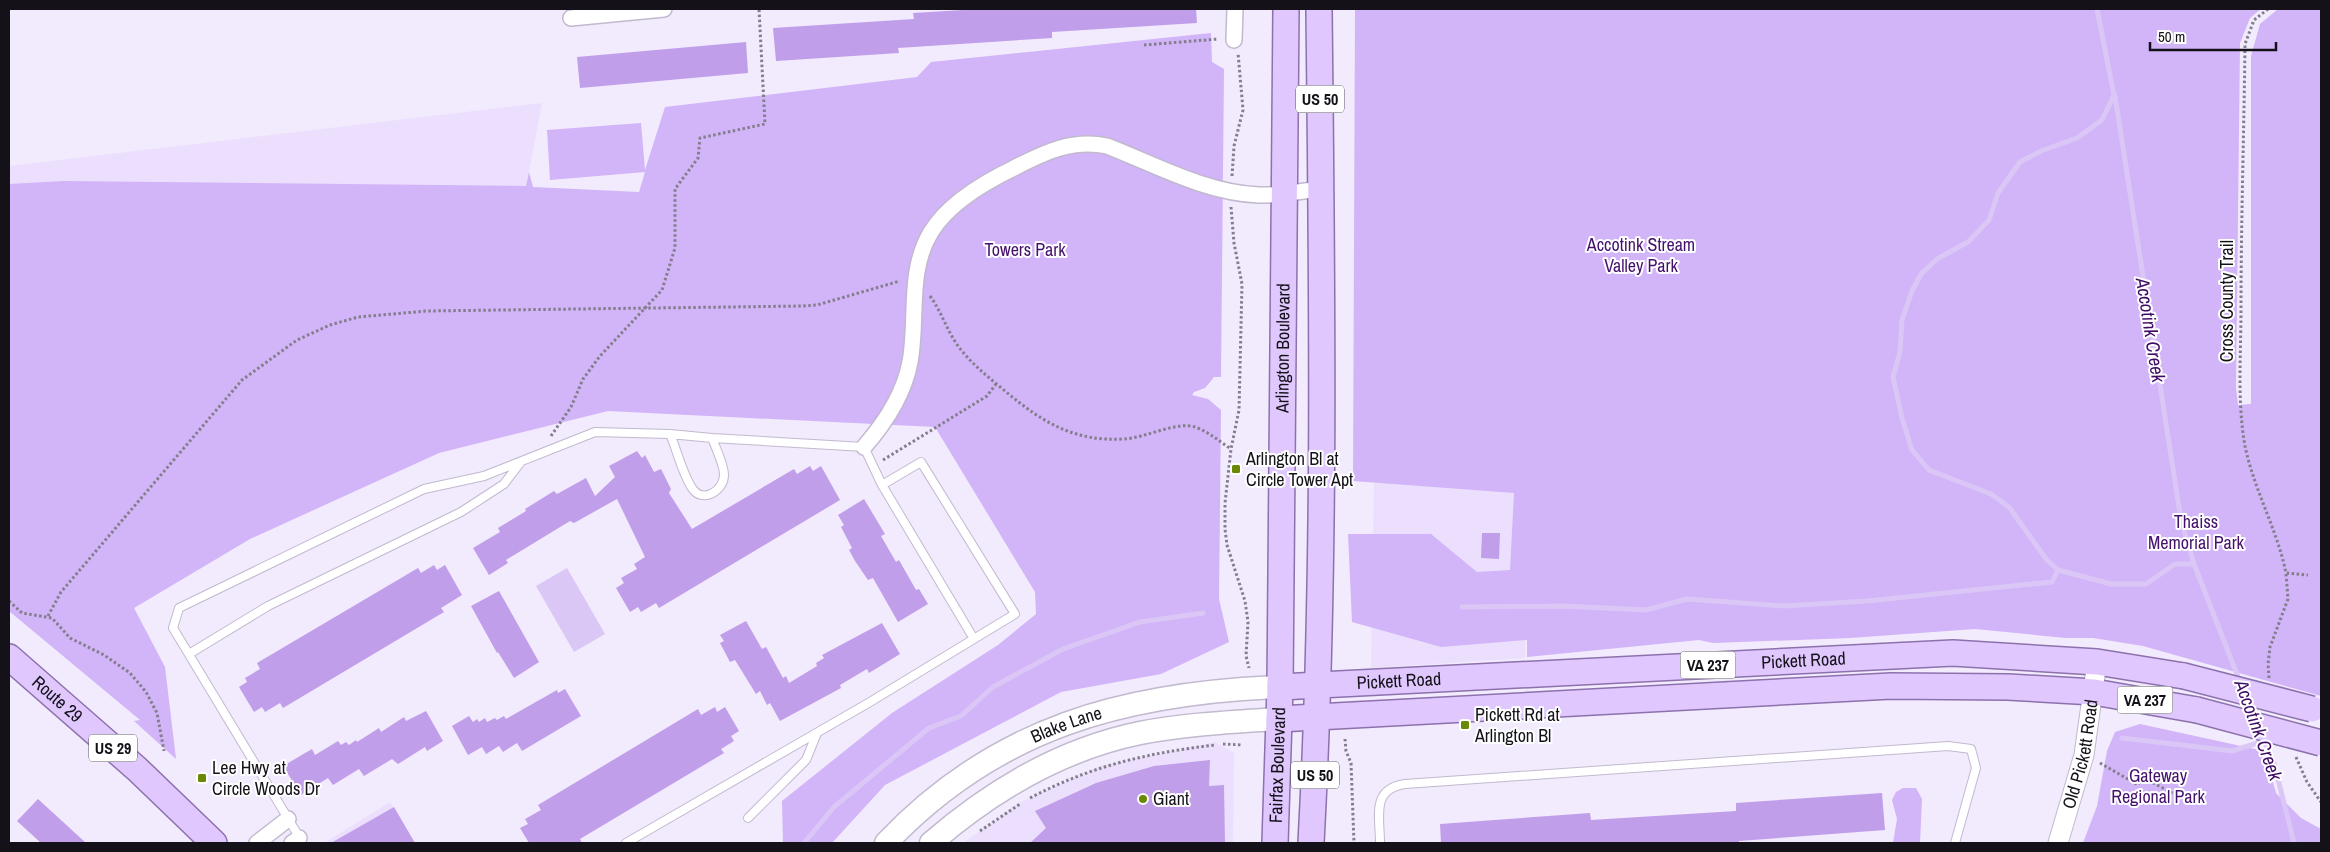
<svg xmlns="http://www.w3.org/2000/svg" width="2330" height="852" viewBox="0 0 2330 852" font-family="'Archivo Narrow',sans-serif">
  <style>
    .built { fill: #ecdffe }
    .green { fill: #d2b4f8 }
    .water { fill: #dbc7f6 }
    .lines { fill: none; stroke-linecap: round; stroke-linejoin: round }
    .stream { stroke: #dbc7f6; stroke-width: 5 }
    .building { fill: #c09eea }
    .service-casing { stroke: #c2b9cf; stroke-width: 10 }
    .minor-casing { stroke: #c2b9cf; stroke-width: 18 }
    .tertiary-casing { stroke: #c2b9cf; stroke-width: 21 }
    .secondary-casing { stroke: #c2b9cf; stroke-width: 25 }
    .primary-casing { stroke: #8c71ad; stroke-width: 28 }
    .path { stroke: #837e8b; stroke-width: 3; stroke-dasharray: 2.5 2.5; stroke-linecap: butt }
    .service { stroke: #fff; stroke-width: 8 }
    .minor { stroke: #fff; stroke-width: 15 }
    .tertiary { stroke: #fff; stroke-width: 19 }
    .secondary { stroke: #fff; stroke-width: 22 }
    .primary { stroke: #e0c8fe; stroke-width: 25 }
    .primary-bridge-casing { stroke: #8c71ad; stroke-width: 28; stroke-linecap: butt }
    .primary-bridge { stroke: #e0c8fe; stroke-width: 25 }
    .poi-dot { fill: #698904; stroke: #fff; stroke-width: 2 }
    .labels { text-anchor: middle; stroke-width: 4; stroke-linejoin: round; paint-order: stroke }
    .shield { fill: #fff; stroke: #5a585d; stroke-width: 1 }
    .shield-label { font-size: 16px; font-weight: bold; fill: #141118 }
    .park-label { font-size: 18px; fill: #44126c; stroke: #fff }
    .street-label { font-size: 18px; fill: #141118; stroke: #fff }
    .poi-label { font-size: 18px; fill: #141118; stroke: #fff; text-anchor: start }
    .water-label { font-size: 19px; font-style: italic; fill: #400c67; stroke: #fff }
  </style>
  <rect width="100%" height="100%" fill="#f2eafd"/>
  <!-- built -->
  <path class="built" d="M542 103 515 245 9 455V166Z
    M1374 475 1529 477 1525 658 1371 668Z
    M1215 742 1234 753 1233 843H963L1021 802 1101 766Z
    M390 802 414 843H324Z"/>
  <!-- green -->
  <path class="green" d="M1355 9H2261L2250 18 2240 43 2236 388 2238 405 2251 404V56L2260 24 2278 9H2321V696L2143 646 2093 638H2066L1975 629 1850 638 1713 643 1699 640 1527 657V640L1441 647 1352 622 1348 534H1431L1477 572 1510 570 1514 493 1353 481Z
    M1211 33 1212 62 1224 69 1221 377H1214L1205 388 1194 392 1192 395 1208 399 1221 410 1219 599 1229 642 1161 674 1061 692 885 785 832 843H783L782 801 892 713 998 645 1036 614 1035 592 935 427 608 411 439 453 250 539 134 608 165 667 176 759 134 721 140 720 9 611V184L63 181 526 186 529 172 533 187 639 192 645 172 550 180 547 130 641 123 645 170 665 107 917 77 931 62Z
    M2140 724 2264 751 2276 793 2301 818 2321 829V843H2083L2097 806 2107 751 2115 732Z
    M1903 788H1916L1922 799 1920 843H1893L1897 819 1892 800 1896 792Z"/>
  <!-- water -->
  <path class="water" d="M567 568 605 634 574 652 536 586Z"/>
  <g class="lines">
    <!-- stream -->
    <path class="stream" d="M2097 9 2114 95 2102 120 2077 138 2041 151 2020 162 1998 193 1989 220 1968 242 1937 259 1921 274 1912 291 1902 320 1900 352 1893 377 1902 418 1912 450 1929 470 1991 494 2009 507 2046 559 2058 570 2111 584H2146L2175 564H2194L2240 682
      M2115 96 2181 520 2194 564
      M1462 607 1563 606 1646 610 1687 599 1784 606 1867 601 2052 582 2058 570
      M2262 736 2274 763 2294 843
      M2122 738 2232 751 2264 741
      M804 843 834 807 929 728 961 716 993 687 1063 649 1140 622 1203 613"/>
  </g>
  <!-- building -->
  <path class="building" d="M979 9H1196L1197 23 1052 32V38L898 48 899 53 776 61 773 28 914 19 913 13Z
    M746 42 748 73 580 88 577 57Z
    M637 451 642 458 645 455 654 472 661 469 671 489 669 493 692 529 794 469 797 474 810 466 813 471 821 466 840 500 659 608 656 603 641 612 638 607 630 612 616 588 624 583 621 578 637 569 634 564 645 557 617 499 574 523 570 521 506 560 508 563 489 575 473 548 500 532 498 528 526 511 525 509 554 491 557 494 586 478 595 496 615 477 609 466Z
    M864 499 885 534 881 536 896 562 899 560 916 590 919 589 928 604 898 622 873 578 868 580 855 561 849 550 852 548 841 527 844 525 838 515Z
    M1482 533H1500L1499 559 1481 558Z
    M434 565 437 570 445 565 462 595 441 608 444 612 283 708 280 703 265 712 262 707 254 712 239 687 247 682 245 678 260 669 257 663 418 568 421 573Z
    M499 591 539 662 514 678 498 652 497 653 471 606Z
    M746 621 762 649 766 647 783 678 786 676 789 683 817 666 816 663 824 658 822 655 882 623 900 654 869 673 867 669 840 685 841 688 780 721 770 703 767 705 760 691 756 694 735 660 730 662 720 643 724 641 720 635Z
    M565 689 581 716 522 751 517 743 503 752 499 746 486 754 482 747 468 755 452 726 469 716 473 722 477 719 479 722 485 718 487 722 495 718 497 720 504 716 506 719 557 690 558 693Z
    M715 707 717 712 725 707 739 731 731 736 734 741 721 749 724 753 580 839 582 843H529L520 828 528 824 525 819 541 810 538 805 698 709 701 715Z
    M426 711 443 741 427 751 425 747 398 764 392 759 364 776 359 769 333 785 328 778 301 795 283 766 312 749 315 755 338 741 341 745 346 742 349 745 356 740 357 742 379 728 381 732 404 717 406 721Z
    M1210 760 1209 786 1224 785 1225 843H1030L1046 828 1035 811 1096 783 1154 766Z
    M1882 793 1885 830 1739 841V843H1441L1440 824 1590 813 1591 820 1736 811V803Z
    M38 799 86 843H41L17 821Z
    M394 807 415 843H331Z"/>
  <g class="lines">
    <!-- service casing -->
    <g class="service-casing">
      <path id="service" d="M670 434C677 450 682 473 692 488 702 504 724 491 724 475 724 464 716 449 712 438
        M189 654 268 606 461 512 504 484 520 463
        M748 818 806 760 817 733
        M301 840 173 628 179 608 424 489 484 476 595 432 670 434 712 438 864 447 882 485 974 639
        M626 843 870 702 1015 614 921 462 882 485
        M1380 843C1380 816 1371 789 1405 784L1948 746 1971 749 1976 768 1955 843"/>
    </g>
    <!-- minor casing -->
    <g class="minor-casing">
      <path id="minor" d="M571 18 664 9
        M1234 40 1235 9
        M864 447C885 423 904 394 910 362 918 319 907 271 931 232 948 204 985 182 1014 168 1045 152 1072 139 1107 146 1156 165 1206 193 1259 195 1279 196 1301 191 1320 189
        M257 843 288 819
        M292 843 299 838"/>
    </g>
    <!-- tertiary casing -->
    <g class="tertiary-casing">
      <g id="tertiary">
        <path id="s1" d="M2058 843 2084 755 2097 662"/>
      </g>
    </g>
    <!-- secondary casing -->
    <g class="secondary-casing">
      <g id="secondary">
        <path id="s2" d="M886 843C996 727 1125 693 1280 687"/>
        <path d="M931 843C991 791 1062 749 1140 733 1186 724 1233 722 1279 719"/>
      </g>
    </g>
    <!-- primary casing -->
    <g class="primary-casing">
      <g id="primary">
        <path id="s3" d="M9 657 137 769 214 843"/>
        <path id="s4" d="M1280 687 1953 653 2097 662 2184 676"/>
        <path d="M1279 719 1891 686 2008 687 2094 692 2197 710"/>
        <path id="s5" d="M1275 843 1280 687 1286 9"/>
        <path d="M1311 843C1326 566 1322 287 1319 9"/>
      </g>
    </g>
    <!-- path -->
    <path class="path" d="M2268 9 2254 20 2245 44C2244 133 2241 221 2241 310 2241 354 2237 402 2245 446 2254 490 2277 529 2286 573L2308 575
      M1144 45 1218 39
      M1232 176 1234 146 1243 110 1238 53
      M1231 207 1234 243 1242 284 1239 410 1231 449 1225 503V529L1227 545 1245 601 1248 622 1246 656 1249 668
      M930 296C941 311 946 328 956 343 969 362 987 376 1005 391 1042 422 1074 442 1124 439 1145 438 1177 421 1195 427 1209 432 1219 441 1231 449
      M551 436 571 407 583 379 600 356 662 290 675 248V189L698 158 700 138 765 124 759 9
      M883 460 987 396 996 384
      M9 601 22 613 52 618 70 638 104 655 130 673 146 692 157 713 164 751
      M48 616 61 592 242 380 297 340 330 325 358 317 427 311 803 306 817 305 900 281
      M2269 678 2268 664 2270 647 2288 599 2286 573
      M1345 739 1346 751 1351 763 1354 843
      M1223 744 1243 745
      M2296 757 2307 782 2321 802
      M2100 763 2138 785 2142 777 2176 795
      M1030 798C1091 766 1147 753 1215 745
      M980 831 1020 804"/>
    <!-- service -->
    <use href="#service" class="service"/>
    <!-- minor -->
    <use href="#minor" class="minor"/>
    <!-- tertiary -->
    <use href="#tertiary" class="tertiary"/>
    <!-- secondary -->
    <use href="#secondary" class="secondary"/>
    <!-- primary -->
    <use href="#primary" class="primary"/>
    <!-- primary-bridge casing -->
    <g class="primary-bridge-casing">
      <path id="primary-bridge" d="M2184 676 2312 709
        M2197 710 2321 743"/>
    </g>
    <!-- primary-bridge -->
    <use href="#primary-bridge" class="primary-bridge"/>
  </g>
  <!-- markers -->
  <g class="poi-dot">
    <rect x="1231" y="464" width="10" height="10" rx="2.5"/>
    <rect x="1460" y="720" width="10" height="10" rx="2.5"/>
    <rect x="197" y="773" width="10" height="10" rx="2.5"/>
    <circle cx="1143" cy="799" r="5"/>
  </g>
  <g class="labels">
    <!-- shield labels -->
    <g class="shield">
      <rect x="1296" y="85.5" width="48" height="27" rx="4"/>
      <rect x="1680.5" y="651.5" width="55" height="27" rx="4"/>
      <rect x="2117.5" y="686.5" width="55" height="27" rx="4"/>
      <rect x="89" y="734.5" width="48" height="27" rx="4"/>
      <rect x="1291" y="761.5" width="48" height="27" rx="4"/>
    </g>
    <g class="shield-label">
      <text x="1320" y="105">US 50</text>
      <text x="1708" y="671">VA 237</text>
      <text x="2145" y="706">VA 237</text>
      <text x="113" y="754">US 29</text>
      <text x="1315" y="781">US 50</text>
    </g>
    <!-- park labels -->
    <g class="park-label">
      <text x="1641" y="251">Accotink Stream<tspan x="1641" dy="21">Valley Park</tspan></text>
      <text x="1025" y="256">Towers Park</text>
      <text x="2196" y="528">Thaiss<tspan x="2196" dy="21">Memorial Park</tspan></text>
      <text x="2158" y="782">Gateway<tspan x="2158" dy="21">Regional Park</tspan></text>
    </g>
    <!-- street labels -->
    <g class="street-label">
      <text transform="translate(2227 301) rotate(-90)" y="6">Cross County Trail</text>
      <text dy="6" stroke="none"><textPath href="#s5" startOffset="495">Arlington Boulevard</textPath></text>
      <text dy="6" stroke="none"><textPath href="#s4" startOffset="524">Pickett Road</textPath></text>
      <text dy="6" stroke="none"><textPath href="#s4" startOffset="119">Pickett Road</textPath></text>
      <text dy="6" stroke="none"><textPath href="#s3" startOffset="64">Route 29</textPath></text>
      <text dy="6" stroke="none"><textPath href="#s2" startOffset="218">Blake Lane</textPath></text>
      <text dy="6" stroke="none"><textPath href="#s1" startOffset="92">Old Pickett Road</textPath></text>
      <text dy="6" stroke="none"><textPath href="#s5" startOffset="78">Fairfax Boulevard</textPath></text>
    </g>
    <!-- poi labels -->
    <g class="poi-label">
      <text x="1246" y="465">Arlington Bl at<tspan x="1246" dy="21">Circle Tower Apt</tspan></text>
      <text x="1475" y="721">Pickett Rd at<tspan x="1475" dy="21">Arlington Bl</tspan></text>
      <text x="212" y="774">Lee Hwy at<tspan x="212" dy="21">Circle Woods Dr</tspan></text>
      <text x="1153" y="805">Giant</text>
    </g>
    <!-- water labels -->
    <g class="water-label">
      <text transform="translate(2151 330) rotate(81)" y="7">Accotink Creek</text>
      <text transform="translate(2259 730) rotate(70)" y="7">Accotink Creek</text>
    </g>
  </g>
  <!-- border -->
  <rect width="2330" height="852" fill="none" stroke="#141118" stroke-width="20"/>
  <!-- scale -->
  <path d="M2150 42v8h126v-8" fill="none" stroke="#141118" stroke-width="2.5"/>
  <text x="2158" y="42" font-size="15" fill="#141118" stroke="#ffffff" stroke-width="4" paint-order="stroke">50 m</text>
</svg>
